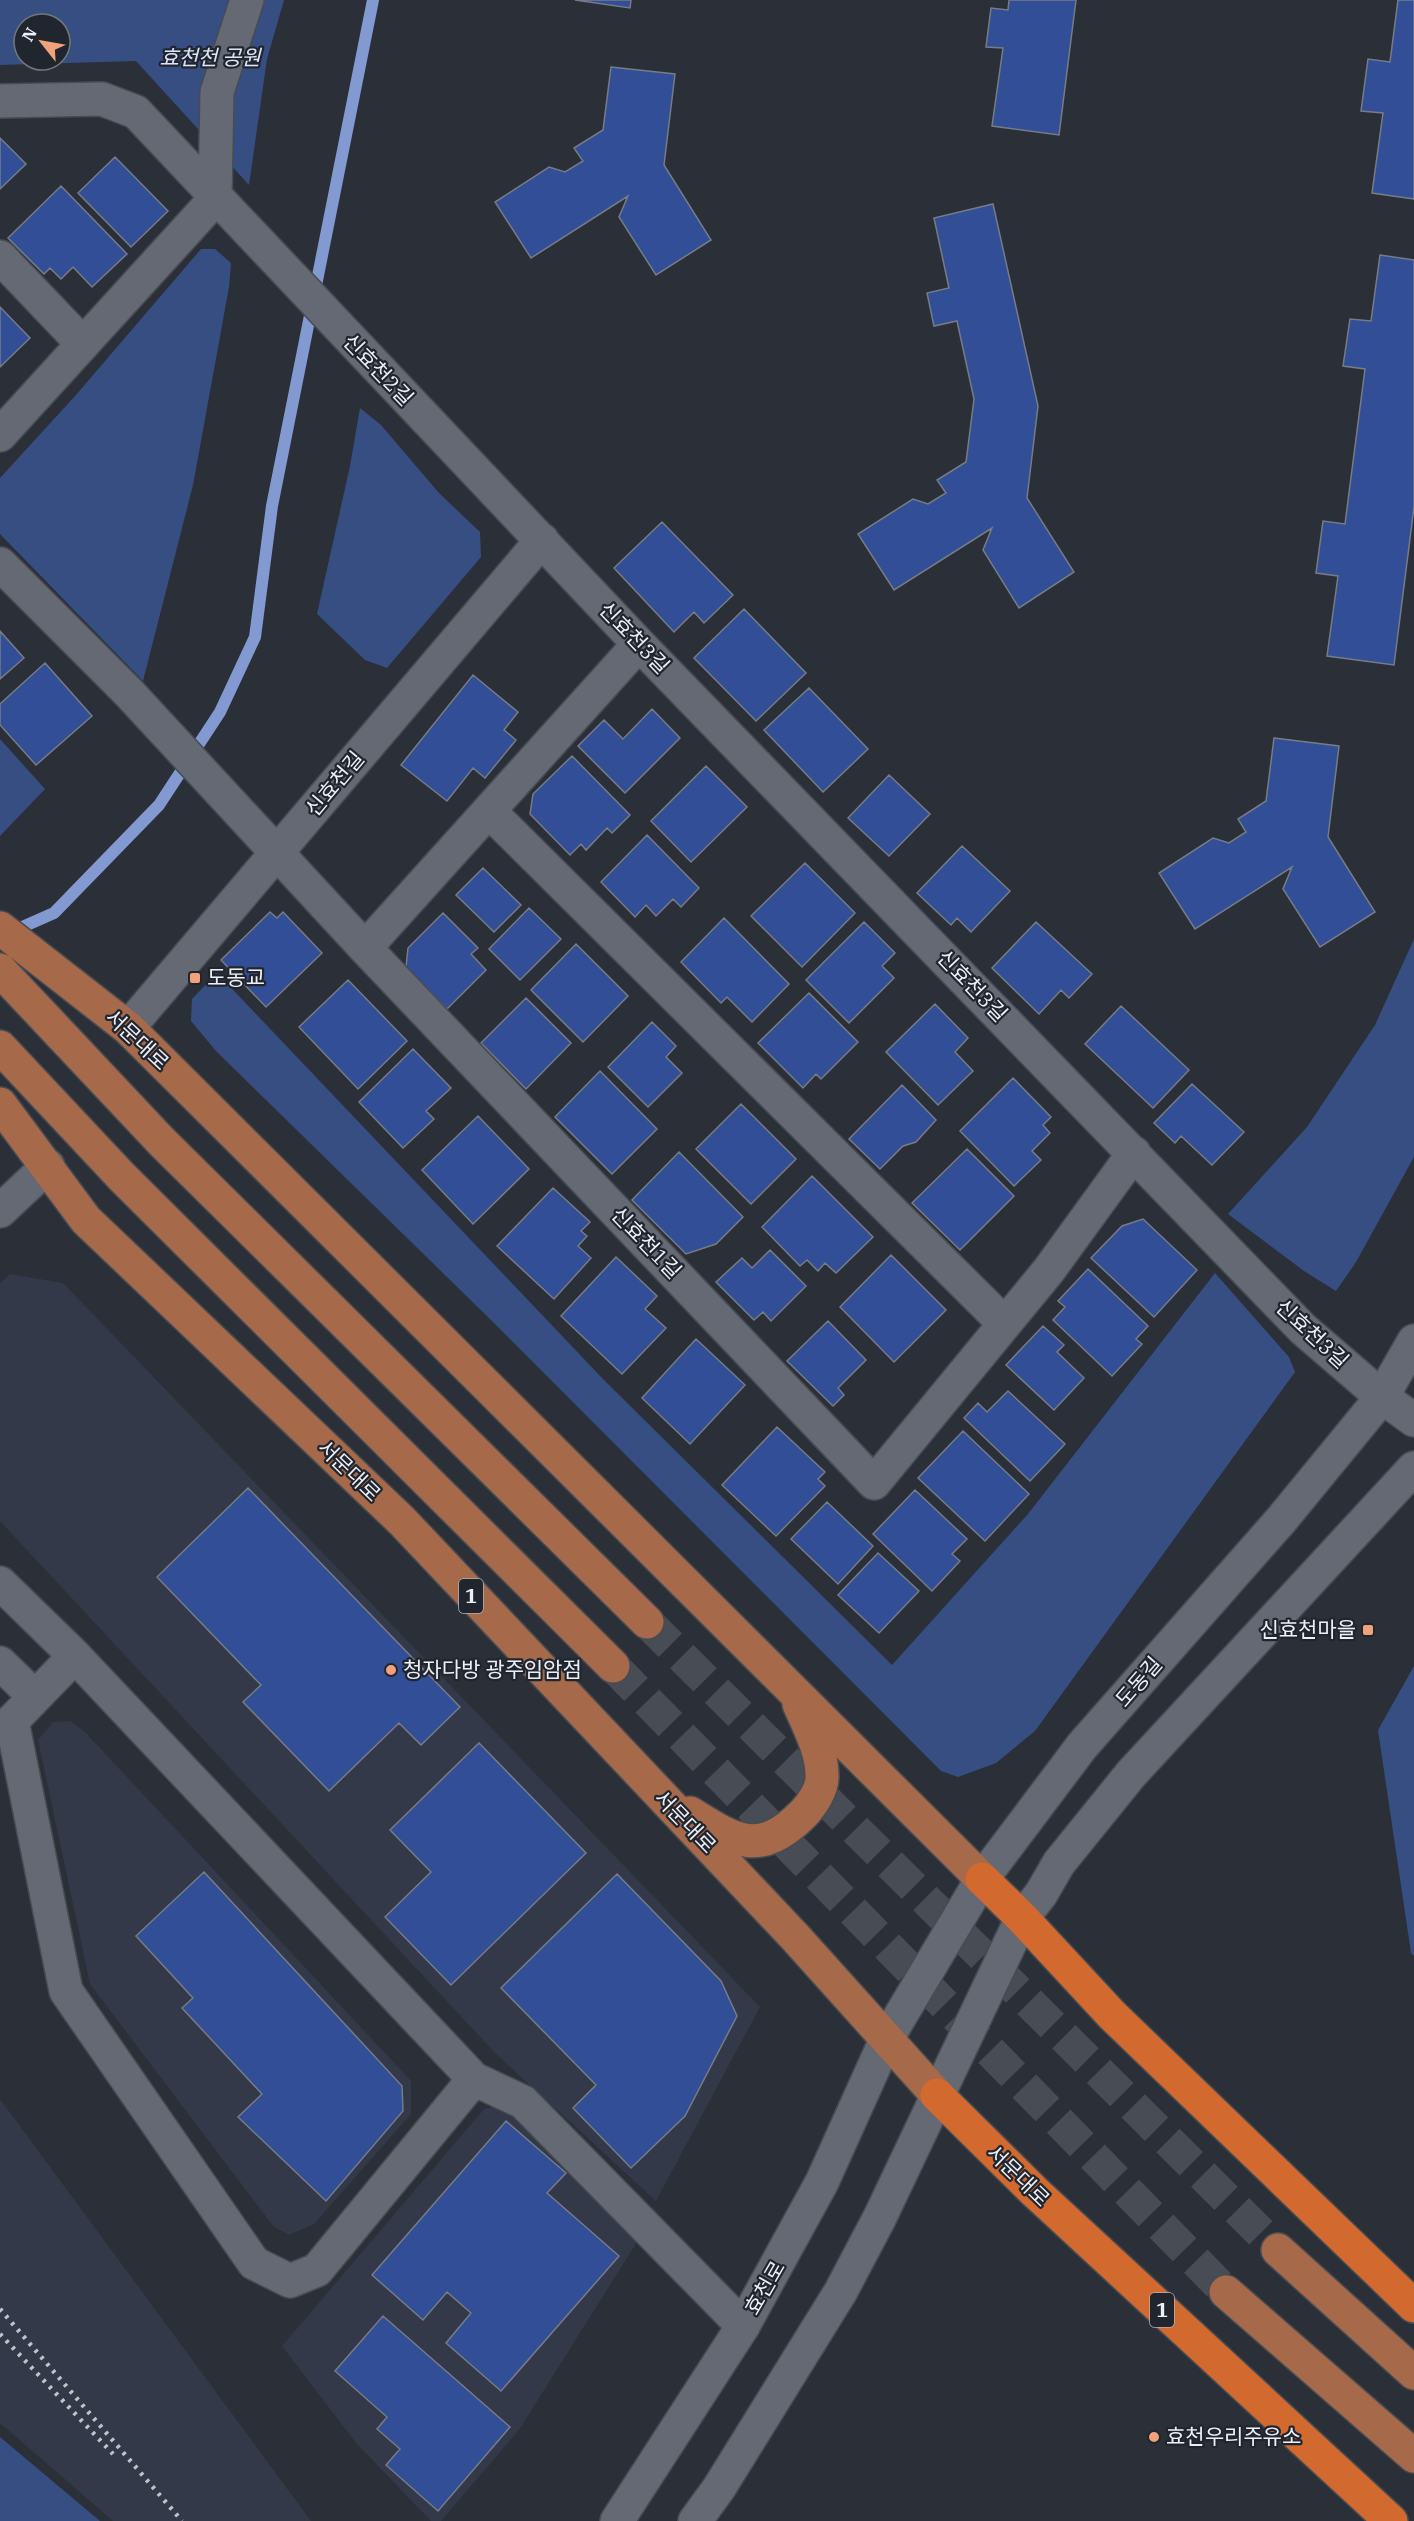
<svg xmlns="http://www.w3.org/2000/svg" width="1414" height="2521" viewBox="0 0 1414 2521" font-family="'IBM Plex Serif','Noto Sans KR',serif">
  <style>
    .built { fill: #333948 }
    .green { fill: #374e83; fill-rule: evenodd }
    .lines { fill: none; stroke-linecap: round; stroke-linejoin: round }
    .stream { stroke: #829ad1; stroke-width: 12 }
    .building { fill: #314e96; stroke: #767c86; stroke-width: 1.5 }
    .primary-tunnel { stroke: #484c54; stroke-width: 33; stroke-dasharray: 33 16; stroke-linecap: butt }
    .street-casing { stroke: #474b52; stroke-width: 36 }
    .secondary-casing { stroke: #474b52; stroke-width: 36 }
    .primary-casing { stroke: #474b52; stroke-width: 36 }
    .highway-casing { stroke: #474b52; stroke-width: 36 }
    .street { stroke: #646973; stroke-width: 33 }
    .secondary { stroke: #646973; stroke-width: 33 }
    .primary { stroke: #a6694a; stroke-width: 33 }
    .highway { stroke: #d2692e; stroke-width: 33 }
    .rail { stroke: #c0c3ca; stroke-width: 4.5; stroke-dasharray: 3 6; stroke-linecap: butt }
    .poi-dot { fill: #f1a27b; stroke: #21252e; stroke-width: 2 }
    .labels { text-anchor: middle; stroke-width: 4.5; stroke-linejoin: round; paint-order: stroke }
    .shield { fill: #21252e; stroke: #afb2b9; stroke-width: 1.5 }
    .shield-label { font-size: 20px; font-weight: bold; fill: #eceff5 }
    .park-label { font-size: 21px; font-style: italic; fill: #dbe5fa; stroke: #21252e }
    .street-label { font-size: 21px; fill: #eceff5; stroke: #21252e }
    .poi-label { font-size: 21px; fill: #eceff5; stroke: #21252e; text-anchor: start }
  </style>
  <rect width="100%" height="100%" fill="#2b2f38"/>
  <!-- built -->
  <path class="built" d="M10 1274 63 1283 760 2007 656 2201 495 2053 0 1521V1283Z
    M70 1721 84 1731 411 2081V2114L314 2224 289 2235 273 2226 90 1984 38 1740 53 1722Z
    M0 2100V2099L311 2521H113L0 2423Z
    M502 2105 637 2242 519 2430 441 2521H431L356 2443 282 2346 484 2109Z"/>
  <!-- green -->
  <path class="green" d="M0 0H284L267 59 249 185 136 61 0 65ZM24 24H60V60H24Z
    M201 249H215L231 263 229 287 193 485 143 681 0 534V478L76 395Z
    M360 408 381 425 439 493 480 532 481 557 387 668 365 660 317 614 350 466Z
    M0 739 45 789 0 836Z
    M1414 939V1157L1356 1262 1336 1291 1304 1271 1228 1214 1307 1127 1375 1025Z
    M217 973 603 1379 892 1665 1028 1514 1215 1273 1289 1357 1295 1372 1035 1731 996 1763 958 1777 941 1771 494 1323 216 1051 191 1021 192 999Z
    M1414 1666V1956L1411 1953 1378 1730Z
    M0 2437 94 2516 100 2521H0Z"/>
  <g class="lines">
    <!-- stream -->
    <path class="stream" d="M11 932 54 913 159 805 220 712 255 637 272 506 373 0"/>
  </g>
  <!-- building -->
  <path class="building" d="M575 0H631L630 8Z
    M1009 0H1076L1059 135 992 126 1003 48 986 47 991 8 1008 10Z
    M1398 0H1414V199L1372 193 1383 113 1361 111 1368 59 1390 62Z
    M611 67 675 74 664 165 711 240 656 275 619 217 628 196 531 258 495 202 549 167 565 172 583 161 574 148 603 130Z
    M0 138 26 164 0 189Z
    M115 157 168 211 131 247 78 193Z
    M61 186 127 254 92 287 73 267 61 279 50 268 44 274 8 238Z
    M993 204 1038 406 1027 498 1074 572 1019 608 983 550 992 528 894 590 858 534 913 499 928 504 946 493 937 480 966 462 974 399 957 321 934 326 927 293 949 288 934 218Z
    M1380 255 1414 260V507L1394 665 1327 656 1338 576 1316 573 1323 521 1345 524 1365 369 1343 366 1350 319 1371 321Z
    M0 307 30 338 0 367Z
    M662 522 733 595 704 623 694 612 674 632 614 568Z
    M744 609 806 673 756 721 694 658Z
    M0 631 24 658 0 679Z
    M45 663 92 716 36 765 0 725V704Z
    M473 675 518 712 504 730 516 740 485 778 473 768 447 801 401 765Z
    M809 688 868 749 823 792 764 730Z
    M652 709 680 738 625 793 578 746 604 720 623 739Z
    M1274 738 1339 746 1328 837 1375 912 1320 947 1283 889 1292 867 1195 929 1159 873 1213 838 1229 843 1246 832 1238 819 1266 801Z
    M572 756 630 815 612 833 607 828 586 850 581 844 570 855 530 814 533 794Z
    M706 766 747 807 691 862 651 821Z
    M889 775 930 814 889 856 848 818Z
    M647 835 699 888 681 907 673 899 656 916 646 905 635 917 601 882Z
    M962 846 1010 891 971 932 957 918 951 925 917 893Z
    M805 863 855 913 802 967 751 916Z
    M483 868 521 905 494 932 456 895Z
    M529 908 561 939 520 980 489 949Z
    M270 912 277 918 283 912 322 953 266 1007 221 960Z
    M443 913 478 948 471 954 486 970 447 1009 406 967 408 948Z
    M724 918 789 984 752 1022 727 997 721 1003 681 962Z
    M864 922 895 953 882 966 894 978 849 1023 806 980Z
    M1036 922 1092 974 1069 998 1061 990 1039 1014 992 968Z
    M576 944 628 996 583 1042 531 990Z
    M348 980 407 1041 358 1089 299 1027Z
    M809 993 858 1042 821 1079 816 1074 803 1088 758 1043Z
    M526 998 571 1043 526 1089 481 1043Z
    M935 1004 968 1038 955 1052 973 1071 938 1105 886 1052Z
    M1121 1006 1189 1070 1153 1108 1085 1044Z
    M652 1022 676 1046 666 1057 682 1073 648 1107 608 1067Z
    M413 1049 451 1088 426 1111 434 1119 403 1148 359 1102Z
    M600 1071 657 1129 612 1174 555 1117Z
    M1013 1078 1051 1117 1043 1125 1050 1133 1032 1151 1041 1160 1014 1186 960 1131Z
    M1192 1084 1244 1132 1212 1165 1181 1136 1175 1143 1154 1123Z
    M902 1085 936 1120 916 1142 903 1146 880 1169 849 1139Z
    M741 1104 796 1159 751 1204 696 1149Z
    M478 1116 529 1169 473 1224 422 1170Z
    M967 1149 1014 1196 960 1250 912 1203Z
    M679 1152 743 1217 716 1244 686 1254 632 1200Z
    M812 1176 873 1237 836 1273 825 1263 818 1271 807 1260 800 1266 762 1227Z
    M553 1188 590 1222 581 1231 587 1236 578 1246 591 1258 554 1299 497 1246Z
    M1143 1219 1197 1270 1154 1317 1091 1258 1122 1226Z
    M770 1250 806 1286 771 1321 763 1312 754 1320 716 1282 742 1258 752 1268Z
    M891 1255 946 1310 894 1362 840 1307Z
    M616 1257 657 1296 645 1309 666 1328 622 1374 561 1316Z
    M1088 1269 1148 1326 1136 1339 1142 1344 1112 1376 1053 1320 1065 1307 1058 1301Z
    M828 1321 866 1360 838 1388 844 1395 833 1406 787 1361Z
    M1043 1326 1064 1345 1057 1352 1084 1378 1054 1410 1006 1365Z
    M696 1339 745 1385 690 1444 642 1398Z
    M1008 1391 1065 1444 1030 1481 964 1418 978 1403 987 1412Z
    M777 1427 825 1472 818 1479 825 1486 776 1536 722 1485Z
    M963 1431 1029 1494 985 1541 918 1478Z
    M248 1488 460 1707 421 1745 399 1723 329 1791 243 1702 261 1685 157 1577Z
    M915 1490 967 1539 952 1554 960 1561 932 1591 873 1534Z
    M827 1502 873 1546 838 1584 791 1539Z
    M878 1553 919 1591 879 1633 838 1595Z
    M479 1743 586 1853 451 1985 385 1917 431 1872 390 1830Z
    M204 1872 402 2086 403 2111 326 2201 238 2117 262 2094 182 2008 193 1998 136 1936Z
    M617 1874 721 1981 737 2016 685 2116 631 2168 573 2108 596 2085 501 1988Z
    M506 2121 566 2173 547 2193 619 2256 501 2391 446 2343 471 2313 447 2292 423 2320 372 2275Z
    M383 2316 510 2427 438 2511 386 2465 400 2449 377 2429 387 2417 335 2371Z"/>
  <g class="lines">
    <!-- primary-tunnel -->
    <path class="primary-tunnel" d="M647 1622 1278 2250
      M613 1666 1226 2292"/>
    <!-- street casing -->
    <g class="street-casing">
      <path id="street" d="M0 101 102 99 136 112 639 644 1303 1329 1382 1397 1414 1420
        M0 257 83 344
        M0 435 215 199 217 92 247 0
        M0 564 130 694 365 948 874 1483 1049 1270 1134 1153
        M489 811 1004 1323
        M365 948 639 644
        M128 1028 542 540
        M0 1211 48 1166
        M0 1583 75 1656 474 2079 523 2102 743 2326
        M75 1656 12 1721 66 1991 254 2263 290 2281 317 2270 474 2079
        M0 1663 35 1697"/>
    </g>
    <!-- secondary casing -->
    <g class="secondary-casing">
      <path id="secondary" d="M617 2521 743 2326 822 2182 886 2040 982 1879 1082 1746 1282 1519 1382 1397 1414 1341
        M695 2521 719 2488 841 2291 880 2217 1022 1918 1041 1894 1059 1863 1131 1774 1414 1468"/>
    </g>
    <!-- primary casing -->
    <g class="primary-casing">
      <path id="primary" d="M0 928 128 1028 982 1879
        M0 970 161 1141 647 1622
        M0 1047 122 1177 613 1666
        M0 1104 86 1220 402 1521 795 1937 937 2095
        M690 1813C736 1842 760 1857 803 1814 811 1806 822 1790 822 1778 823 1753 809 1727 799 1704
        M1278 2250 1414 2373
        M1226 2292 1414 2456"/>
    </g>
    <!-- highway casing -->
    <g class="highway-casing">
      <path id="highway" d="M982 1879 1022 1918 1112 2015 1414 2306
        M937 2095 1035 2192 1391 2521"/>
    </g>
    <!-- street -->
    <use href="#street" class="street"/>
    <!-- secondary -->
    <use href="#secondary" class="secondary"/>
    <!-- primary -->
    <use href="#primary" class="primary"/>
    <!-- highway -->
    <use href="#highway" class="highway"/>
    <!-- rail -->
    <path class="rail" d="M0 2309 182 2521
      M0 2334 113 2454"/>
  </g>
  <!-- markers -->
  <g class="poi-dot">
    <rect x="189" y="972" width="12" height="12" rx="3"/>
    <rect x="1362" y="1624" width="12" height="12" rx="3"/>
    <circle cx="391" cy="1670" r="6"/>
    <circle cx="1154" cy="2437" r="6"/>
  </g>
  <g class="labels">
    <!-- shield labels -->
    <g class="shield">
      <rect x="459" y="1579" width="24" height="34" rx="4.5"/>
      <rect x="1150" y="2293" width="24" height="34" rx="4.5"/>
    </g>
    <g class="shield-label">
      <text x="471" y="1603">1</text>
      <text x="1162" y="2317">1</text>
    </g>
    <!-- park labels -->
    <g class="park-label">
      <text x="210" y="65">효천천 공원</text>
    </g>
    <!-- street labels -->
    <g class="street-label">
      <text transform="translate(378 370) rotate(46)" y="7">신효천2길</text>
      <text transform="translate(634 638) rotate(46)" y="7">신효천3길</text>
      <text transform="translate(335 784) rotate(-50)" y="7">신효천길</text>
      <text transform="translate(972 986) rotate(46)" y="7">신효천3길</text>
      <text transform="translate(137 1040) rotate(43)" y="7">서문대로</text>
      <text transform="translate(646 1243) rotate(46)" y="7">신효천1길</text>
      <text transform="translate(1312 1334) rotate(43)" y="7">신효천3길</text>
      <text transform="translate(349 1471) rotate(44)" y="7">서문대로</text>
      <text transform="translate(1139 1682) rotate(-49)" y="7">도동길</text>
      <text transform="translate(685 1822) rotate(46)" y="7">서문대로</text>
      <text transform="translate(1018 2176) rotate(44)" y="7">서문대로</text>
      <text transform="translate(765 2288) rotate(-60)" y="7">효천로</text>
    </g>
    <!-- poi labels -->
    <g class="poi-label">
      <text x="207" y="985">도동교</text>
      <text x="1356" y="1637" text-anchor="end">신효천마을</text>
      <text x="403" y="1677">청자다방 광주임암점</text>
      <text x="1166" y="2444">효천우리주유소</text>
    </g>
  </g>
  <!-- north arrow -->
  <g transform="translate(42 42) rotate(301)"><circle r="28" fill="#21252e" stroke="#72767e" stroke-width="1.5"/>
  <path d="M0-4.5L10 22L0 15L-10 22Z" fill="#f1a27b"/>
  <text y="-9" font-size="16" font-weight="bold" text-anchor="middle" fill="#eceff5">N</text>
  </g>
</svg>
